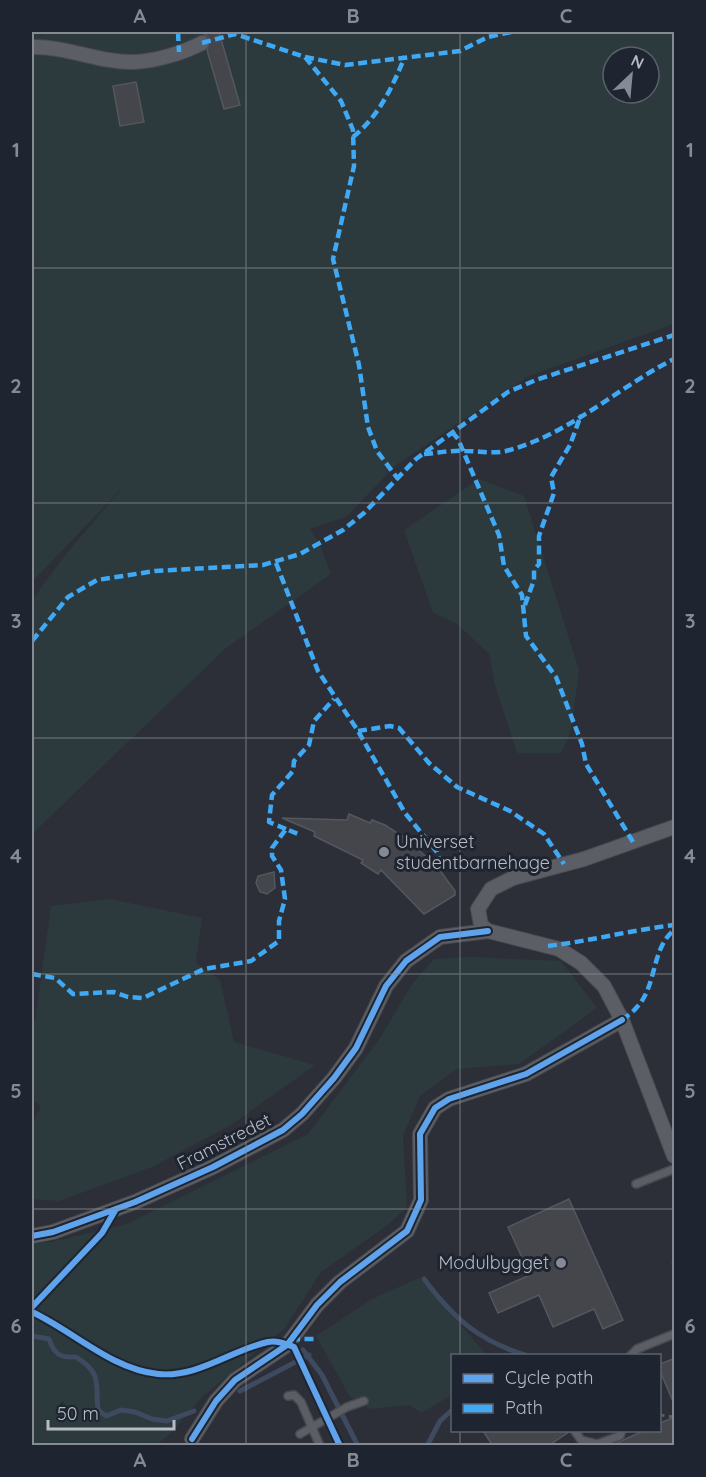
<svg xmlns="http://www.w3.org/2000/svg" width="706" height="1477" viewBox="0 0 706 1477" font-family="Quicksand,sans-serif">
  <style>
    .green { fill: #2c3a3d; fill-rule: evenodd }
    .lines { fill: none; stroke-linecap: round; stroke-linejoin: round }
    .stream { stroke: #3e4a60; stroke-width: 5 }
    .building { fill: #44464c; stroke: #53575e; stroke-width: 1.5 }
    .service-casing { stroke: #484a4f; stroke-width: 10 }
    .minor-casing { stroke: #484a4f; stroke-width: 16 }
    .path { stroke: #595d62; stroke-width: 3; stroke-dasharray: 4.5 4.5; stroke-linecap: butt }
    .service { stroke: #5b5e64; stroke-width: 7 }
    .minor { stroke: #5b5e64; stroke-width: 14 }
    .quiet { stroke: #3fa9f5; stroke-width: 4.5; stroke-dasharray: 9 4.5; stroke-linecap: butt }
    .cycleway-casing { stroke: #1f2530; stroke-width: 10 }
    .cycleway { stroke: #60a3ed; stroke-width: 6 }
    .grid { fill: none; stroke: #868a94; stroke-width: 1.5; stroke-opacity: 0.55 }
    .poi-dot { fill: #868a94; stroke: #1f2530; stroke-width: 2 }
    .labels { text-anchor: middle; stroke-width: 6; stroke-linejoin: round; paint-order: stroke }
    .poi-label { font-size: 18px; fill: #b6bbc6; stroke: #1f2530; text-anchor: start }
    .street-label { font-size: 18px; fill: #b6bbc6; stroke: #1f2530 }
    .neatline { fill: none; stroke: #868a94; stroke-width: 2 }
    .grid-label { font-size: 20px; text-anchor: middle; font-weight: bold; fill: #868a94 }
  </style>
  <rect width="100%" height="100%" fill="#2c2f37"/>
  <!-- green -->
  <path class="green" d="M32 32H674V324L529 376 396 465 347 516 310 529 319 543 331 574 226 648 32 834V600L66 554 124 486 32 582ZM613 57H649V93H613Z
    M479 479 524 496 579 670 571 730 561 753H517L495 685 489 654 456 623 433 613 404 530Z
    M110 899 202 918 196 963 220 980 234 1042 315 1065 231 1125 152 1167 59 1201 32 1199V1124L41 1106 32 1100V1010L35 1021 51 906Z
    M471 957 561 961 597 1008 519 1064 457 1069 420 1096 403 1136 407 1207 389 1224 321 1272 285 1328 202 1397 170 1434 156 1445H32V1243L51 1242 127 1224 308 1134 380 1038 412 984 434 959Z
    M419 1278 487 1355 452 1356V1395L421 1413 410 1405 368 1409 364 1401 350 1397 316 1336 372 1299Z"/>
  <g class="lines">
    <!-- stream -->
    <path class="stream" d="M424 1279C454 1319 479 1341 528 1356
      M32 1336 49 1339C54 1354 60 1358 76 1357 103 1374 95 1383 98 1410L106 1416 121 1410 135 1412 152 1419 167 1421 194 1411
      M303 1350 322 1375 358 1446
      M240 1391 309 1355
      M427 1446 440 1421 452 1410"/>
  </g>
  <!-- building -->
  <path class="building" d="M202 32H219L240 105 224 109 207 50 210 40Z
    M136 82 144 122 120 126 113 86Z
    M349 814 370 823 372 820 385 825 408 840 439 869 455 891V895L424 914 381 870 378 874 361 863 363 860 314 836 315 832 282 818 347 820Z
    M274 872 275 888 267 894 260 892 256 883 258 876Z
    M569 1199 623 1320 603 1329 594 1309 553 1327 539 1295 498 1313 489 1293 530 1275 508 1227Z
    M675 1358V1406L660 1371V1364Z
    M675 1417V1446H610L643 1431H660V1423Z
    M483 1431H568L569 1432 548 1446H493Z"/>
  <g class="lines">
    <!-- service casing -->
    <g class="service-casing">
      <path id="service" d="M636 1184 674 1169
        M630 1356 637 1349 674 1334
        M288 1396 294 1395 301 1402 320 1446
        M574 1430 581 1440 597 1444 620 1436 622 1430
        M300 1434 347 1407 364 1401"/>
    </g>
    <!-- minor casing -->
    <g class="minor-casing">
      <path id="minor" d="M32 47C66 46 100 63 134 62 156 61 183 53 202 43
        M674 827 584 859 513 878 491 889 478 909 481 925 488 931 559 949 581 963 604 986 622 1020 674 1156
        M32 1236 53 1232 135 1202 213 1167 283 1130 302 1114 334 1078 356 1048 386 986 406 961 440 937 488 931
        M192 1439 216 1401 235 1380 287 1345 317 1305 340 1282 407 1231 421 1200 420 1134 435 1108 449 1099 526 1074 622 1020"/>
    </g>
    <!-- path -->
    <path class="path" d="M672 1263 674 1262
      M660 1415 674 1417"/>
    <!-- service -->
    <use href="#service" class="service"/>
    <!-- minor -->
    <use href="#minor" class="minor"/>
    <!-- quiet -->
    <path class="quiet" d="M178 32 179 52
      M202 43 235 34 305 57 341 101 353 130 354 166 333 259 359 365 368 427 377 451 398 479
      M305 57 345 65 460 51 488 37 511 32
      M353 137C379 116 393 86 405 56
      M452 432 458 439 499 535 504 566 522 595 526 636 556 677 582 744 586 764 633 842
      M424 454C438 453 452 450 465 451 479 451 493 454 506 451 569 435 618 387 674 359
      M276 563 318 671 358 731 405 813 437 852 441 867
      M525 605 534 580V570L539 564V536L554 493 551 477 570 445 581 415
      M32 641 68 597 97 580 155 571 263 565 300 554 343 530 364 513 416 459 508 392 536 380 674 335
      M358 731 390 726 399 728 429 763 457 787 510 811 544 834 564 864
      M286 829 269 822 272 795 293 771 294 761 309 745 314 721 334 699
      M548 946C590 941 632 930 674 925
      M32 974 55 978 73 994 114 992 128 997 143 998 204 969 251 961 279 941V921L285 899 281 870 272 856V848L286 829 298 834
      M622 1020C627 1016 633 1012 637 1007 657 986 651 949 674 930
      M291 1339H318"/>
    <!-- cycleway casing -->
    <g class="cycleway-casing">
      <path id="cycleway" d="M32 1236 53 1232 135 1202 213 1167 283 1130 302 1114 334 1078 356 1048 386 986 406 961 440 937 488 931
        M32 1307 102 1233 116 1209
        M32 1312C73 1331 111 1369 158 1374 198 1378 231 1350 268 1342 277 1340 286 1344 294 1347L340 1446
        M192 1439 216 1401 235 1380 287 1345 317 1305 340 1282 407 1231 421 1200 420 1134 435 1108 449 1099 526 1074 622 1020"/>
    </g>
    <!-- cycleway -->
    <use href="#cycleway" class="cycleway"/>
  </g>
  <!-- grid -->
  <path class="grid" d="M246 32V1446M460 32V1356M32 268H674M32 503H674M32 738H674M32 974H674M32 1209H674M460 1430V1446"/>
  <!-- markers -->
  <g class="poi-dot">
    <circle cx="384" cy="852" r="6"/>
    <circle cx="561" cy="1263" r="6"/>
  </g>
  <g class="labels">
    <!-- poi labels -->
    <g class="poi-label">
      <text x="396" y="848">Universet<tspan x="396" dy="21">studentbarnehage</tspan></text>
      <text x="549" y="1269" text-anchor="end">Modulbygget</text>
    </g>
    <!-- street labels -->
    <g class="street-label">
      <text transform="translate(224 1142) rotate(-27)" y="6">Framstredet</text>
    </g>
  </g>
  <!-- border -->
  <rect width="706" height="1477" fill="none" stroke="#1f2530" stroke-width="66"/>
  <!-- legend -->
  <rect x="451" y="1354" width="210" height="78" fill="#1f2530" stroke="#5b616c" stroke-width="1.5"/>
  <rect x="463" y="1374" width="30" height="9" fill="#60a3ed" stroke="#5b616c" stroke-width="1.5"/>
  <text x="505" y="1384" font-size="18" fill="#b6bbc6">Cycle path</text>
  <rect x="463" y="1404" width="30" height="9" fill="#3fa9f5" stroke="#5b616c" stroke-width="1.5"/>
  <text x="505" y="1414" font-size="18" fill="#b6bbc6">Path</text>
  <!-- north arrow -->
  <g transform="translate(631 75) rotate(26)"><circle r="28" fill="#1f2530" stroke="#5b616c" stroke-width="1.5"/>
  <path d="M0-4.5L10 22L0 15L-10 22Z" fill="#868a94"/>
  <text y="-9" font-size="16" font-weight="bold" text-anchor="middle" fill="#b6bbc6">N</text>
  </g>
  <!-- scale -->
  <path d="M48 1420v9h126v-9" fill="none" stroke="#b6bbc6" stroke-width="3"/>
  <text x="57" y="1420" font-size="18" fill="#b6bbc6" stroke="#1f2530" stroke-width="4.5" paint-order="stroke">50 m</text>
  <rect x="33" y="33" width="640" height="1411" class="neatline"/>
  <g class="grid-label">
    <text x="140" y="23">A</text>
    <text x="353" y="23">B</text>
    <text x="566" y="23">C</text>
    <text x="16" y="157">1</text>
    <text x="690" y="157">1</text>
    <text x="16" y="393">2</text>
    <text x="690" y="393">2</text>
    <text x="16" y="628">3</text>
    <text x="690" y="628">3</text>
    <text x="16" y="863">4</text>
    <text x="690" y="863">4</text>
    <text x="16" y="1098">5</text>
    <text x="690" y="1098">5</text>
    <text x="16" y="1333">6</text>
    <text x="690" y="1333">6</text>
    <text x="140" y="1467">A</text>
    <text x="353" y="1467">B</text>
    <text x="566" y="1467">C</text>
  </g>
</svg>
